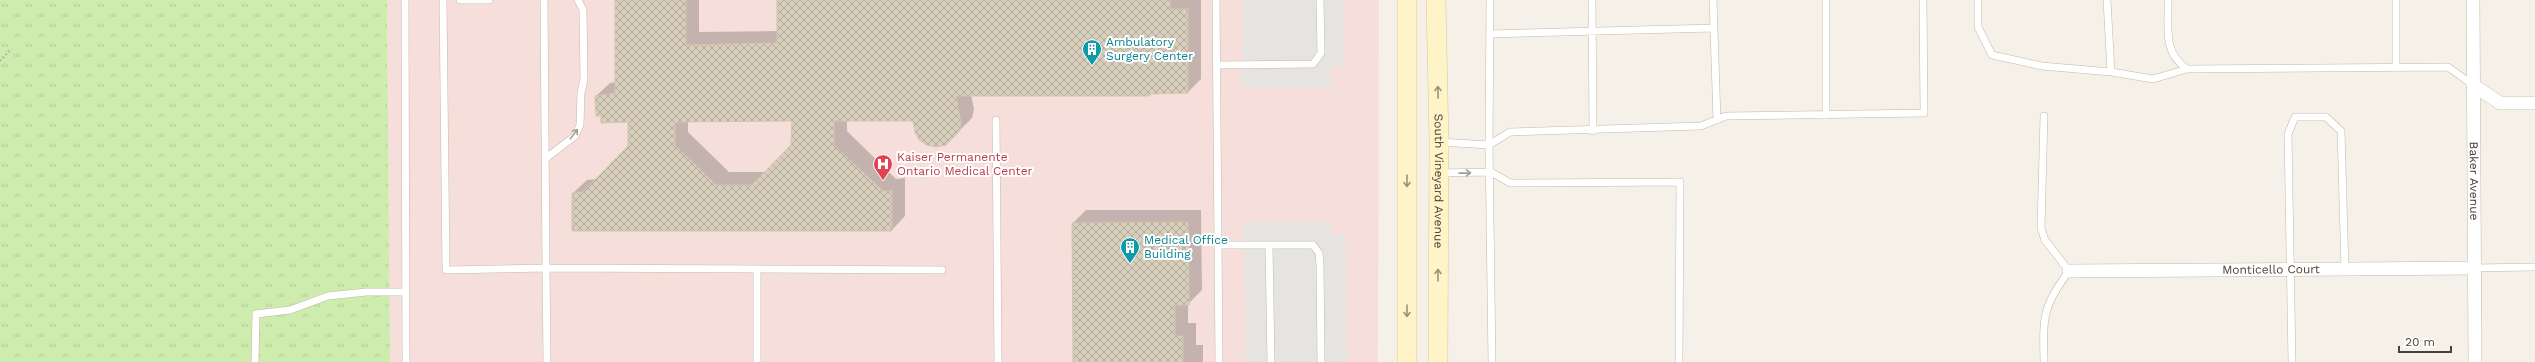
<svg xmlns="http://www.w3.org/2000/svg" width="2535" height="362" viewBox="0 0 2535 362" font-family="'Work Sans',sans-serif">
  <style>
    .medical { fill: #f6dfdb }
    .grass { fill: url(#grass-tufts) }
    .parking { fill: #e6e4e0 }
    .shadow { fill: #0003; fill-rule: evenodd }
    .building { fill: url(#building-cross-hatch); stroke: #d3c6af; fill-rule: evenodd }
    .lines { fill: none; stroke-linecap: round; stroke-linejoin: round }
    .service-casing { stroke: #c1baa9; stroke-width: 8 }
    .minor-casing { stroke: #c1baa9; stroke-width: 14 }
    .secondary-casing { stroke: #d9c894; stroke-width: 20 }
    .path { stroke: #c4b79a; stroke-width: 2.5; stroke-dasharray: 2 2; stroke-linecap: butt }
    .service { stroke: #fff; stroke-width: 7 }
    .minor { stroke: #fff; stroke-width: 13 }
    .secondary { stroke: #fff3c8; stroke-width: 19 }
    .oneway { stroke: #9b9278 }
    .oneway2 { stroke: #a4a09a }
    .labels { text-anchor: middle; stroke-width: 4; stroke-linejoin: round; paint-order: stroke }
    .culture-label { font-size: 12px; fill: #0d838f; stroke: #fff; text-anchor: start }
    .health-label { font-size: 12px; fill: #be3a42; stroke: #fff; text-anchor: start }
    .street-label { font-size: 12px; fill: #494236; stroke: #fff }
  </style>
  <defs>
    <pattern id="grass-tufts" width="24" height="20" patternUnits="userSpaceOnUse"><rect width="24" height="20" fill="#ceecae"/><path d="M3 7l-1-3M5 7V3M7 7l1-3M15 17l-1-3M17 17v-4M19 17l1-3" fill="none" stroke="#b2cc96"/></pattern>
    <pattern id="building-cross-hatch" width="8" height="8" patternUnits="userSpaceOnUse"><rect width="8" height="8" fill="#d8cebc"/><path d="M0 0l8 8M0 8l8-8" fill="none" stroke="#b1a99a"/></pattern>
  </defs>
  <rect width="100%" height="100%" fill="#f5f1e8"/>
  <!-- medical -->
  <path class="medical" d="M387 0H1379L1378 362H390Z"/>
  <!-- grass -->
  <path class="grass" d="M0 0H387L390 362H0Z"/>
  <!-- parking -->
  <path class="parking" d="M1242 0H1344L1345 67 1331 68V87L1242 88Z
    M1332 221V234H1345L1347 362H1246L1244 222Z"/>
  <!-- shadow -->
  <path class="shadow" d="M616 0H699V32L778 31V0H1201V79L1188 92H1152L1150 95H971L974 109 972 118 946 144 914 120H847V131L896 179 905 178V216L892 230 573 193 587 180 597 179 629 146V121L602 115 596 96 610 83 616 82ZM793 120 792 145 766 172H729L688 132V121Z
    M1086 210H1201L1202 290 1188 304V323H1196V345H1203V362H1074L1073 223Z"/>
  <!-- building -->
  <path class="building" d="M615 0H686V45L777 43V0H1170V9H1188V93L1150 94V96H956L961 123 959 132 946 145 936 147 927 145 919 140 915 132 913 121H834V145L883 191H892V231H572V193L583 192 628 146V122L601 123V116H596L595 96 615 93ZM792 121 791 145 752 185H716L675 145V122Z
    M1188 222 1189 305H1175V336H1183V362H1073L1072 223Z"/>
  <g class="lines">
    <!-- service casing -->
    <g class="service-casing">
      <path id="service" d="M405 0 406 362
        M443 0 446 270 546 268 547 362
        M460 0H489
        M544 0 546 268 942 270
        M1216 0 1219 362
        M1490 0 1489 145 1492 362
        M1592 0 1593 131
        M1713 0 1717 120
        M1826 0V115
        M1978 0V27L1992 55 2042 66 2111 72 2153 79 2187 69 2448 67 2473 85
        M2107 0 2111 72
        M2168 0C2169 27 2162 52 2187 69
        M2396 0V68
        M1490 34 1714 28
        M1217 65 1313 64 1321 53 1320 0
        M996 120 998 362
        M1439 142 1489 145 1510 132 1701 126 1726 116 1924 113 1923 0
        M545 159 575 136 580 125 581 93 584 79 583 10 578 0
        M1439 173 1491 172 1510 183 1680 182 1679 362
        M1218 245H1313L1319 253 1320 265 1321 362
        M1269 245 1271 362
        M2474 268 2535 267
        M757 269V362
        M255 362 256 314 290 310 328 296 366 292H405
        M2044 362C2043 318 2042 307 2069 271L2045 240 2041 228 2044 116
        M2292 362 2288 134 2295 117H2326L2341 131 2345 269"/>
    </g>
    <!-- minor casing -->
    <g class="minor-casing">
      <g id="minor">
        <path id="s1" d="M2473 0 2475 362"/>
        <path d="M2473 85 2500 103H2535"/>
        <path id="s2" d="M2069 271 2474 268"/>
      </g>
    </g>
    <!-- secondary casing -->
    <g class="secondary-casing">
      <g id="secondary">
        <path id="s3" d="M1436 0 1439 142 1438 362"/>
        <path d="M1407 362V0"/>
      </g>
    </g>
    <!-- path -->
    <path class="path" d="M0 61 11 49"/>
    <!-- service -->
    <use href="#service" class="service"/>
    <!-- minor -->
    <use href="#minor" class="minor"/>
    <!-- secondary -->
    <use href="#secondary" class="secondary"/>
  </g>
  <!-- one-way arrows -->
  <defs><path id="oneway-shaft" d="M-6 0H5M1.5-3L5.5 0L1.5 3" fill="none" stroke-width="1.6" stroke-linecap="round" stroke-linejoin="round"/></defs>
  <g class="oneway">
    <use href="#oneway-shaft" transform="translate(1438 92) rotate(-91)"/>
    <use href="#oneway-shaft" transform="translate(1407 181) rotate(90)"/>
    <use href="#oneway-shaft" transform="translate(1438 275) rotate(-90)"/>
    <use href="#oneway-shaft" transform="translate(1407 311) rotate(90)"/>
  </g>
  <g class="oneway2">
    <use href="#oneway-shaft" transform="translate(574 134) rotate(-53)"/>
    <use href="#oneway-shaft" transform="translate(1465 173) rotate(-1)"/>
  </g>
  <!-- icons -->
  <defs>
    <g id="building-pin" transform="scale(1)"><path d="M0 17L-7.5 6A9.5 9.5 0 1 1 7.5 6Z" fill="#0f9aa8" stroke="#fff"/><path d="M-4-6H4V6H1V3H-1V6H-4ZM-2.5-4.3h1.7v1.8h-1.7ZM.8-4.3h1.7v1.8H.8ZM-2.5-1h1.7V.8h-1.7ZM.8-1h1.7V.8H.8Z" fill="#fff"/></g>
    <g id="hospital-pin" transform="scale(1)"><path d="M0 17L-7.5 6A9.5 9.5 0 1 1 7.5 6Z" fill="#e0444e" stroke="#fff"/><path d="M-5-5h3v3.5h4V-5h3V5h-3V1.5h-4V5h-3Z" fill="#fff"/></g>
  </defs>
  <g fill-rule="evenodd">
    <use href="#building-pin" x="1092" y="49"/>
    <use href="#hospital-pin" x="883" y="164"/>
    <use href="#building-pin" x="1130" y="247"/>
  </g>
  <g class="labels">
    <!-- culture labels -->
    <g class="culture-label">
      <text x="1106" y="46">Ambulatory<tspan x="1106" dy="14">Surgery Center</tspan></text>
      <text x="1144" y="244">Medical Office<tspan x="1144" dy="14">Building</tspan></text>
    </g>
    <!-- health labels -->
    <g class="health-label">
      <text x="897" y="161">Kaiser Permanente<tspan x="897" dy="14">Ontario Medical Center</tspan></text>
    </g>
    <!-- street labels -->
    <g class="street-label">
      <text dy="4" stroke="none"><textPath href="#s3" startOffset="181">South Vineyard Avenue</textPath></text>
      <text dy="4" stroke="none"><textPath href="#s1" startOffset="181">Baker Avenue</textPath></text>
      <text dy="4" stroke="none"><textPath href="#s2" startOffset="202">Monticello Court</textPath></text>
    </g>
  </g>
  <!-- scale -->
  <path d="M2399 346v6h52v-6" fill="none" stroke="#494236" stroke-width="2"/>
  <text x="2405" y="346" font-size="12" fill="#494236" stroke="#ffffff" stroke-width="3" paint-order="stroke">20 m</text>
</svg>
